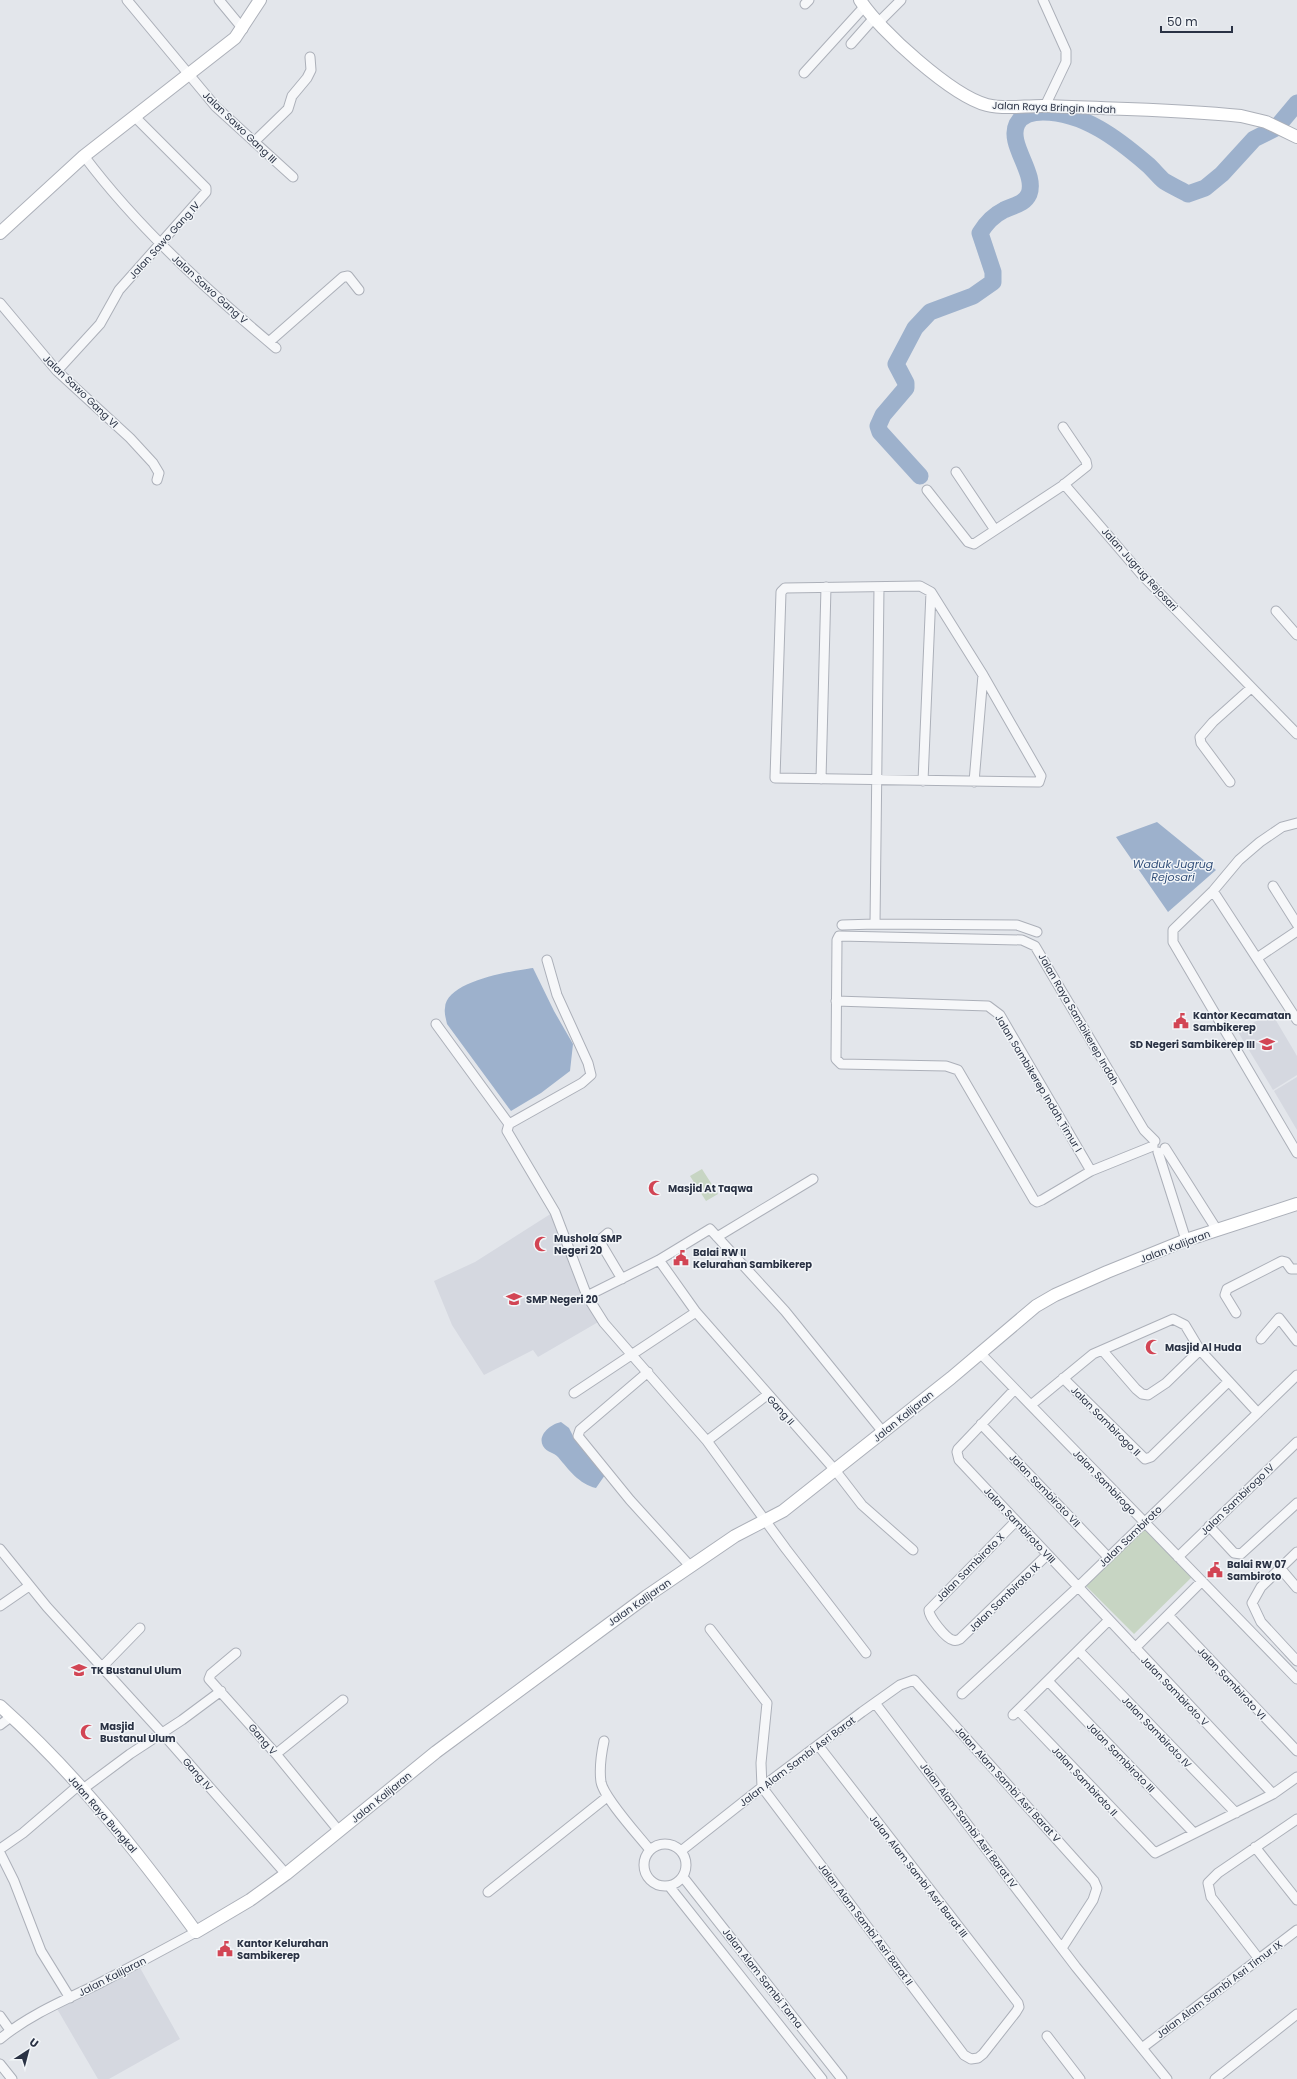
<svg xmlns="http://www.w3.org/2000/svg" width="1297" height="2079" font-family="Poppins,sans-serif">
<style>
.built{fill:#d5d8e0}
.green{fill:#c7d5c3}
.water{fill:#9db1cc}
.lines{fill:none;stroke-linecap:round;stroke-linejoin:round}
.river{stroke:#9db1cc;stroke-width:17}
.street-casing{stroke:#acb0b9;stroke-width:11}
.secondary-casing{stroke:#acb0b9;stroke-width:14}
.street{stroke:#f6f7f9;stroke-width:9}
.secondary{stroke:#fff;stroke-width:12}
.labels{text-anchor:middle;stroke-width:3;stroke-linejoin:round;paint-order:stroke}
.street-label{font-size:10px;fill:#2a3244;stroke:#f2f5f8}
.poi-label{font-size:10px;font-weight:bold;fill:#2a3244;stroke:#f2f5f8;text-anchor:start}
.water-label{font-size:11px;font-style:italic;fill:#324f79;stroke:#f2f5f8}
</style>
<rect width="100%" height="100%" fill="#e3e6eb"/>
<path class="built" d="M1271 1012 1297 1056V1075L1273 1090 1238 1032Z
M1297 1077V1130L1274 1091Z
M552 1213 600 1321 538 1357 533 1350 484 1375 452 1325 434 1281 475 1262Z
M139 1966 180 2039 109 2079H98L56 2007Z"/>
<path class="green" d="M702 1169 718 1194 706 1201 690 1176Z
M1144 1522 1195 1574 1134 1634 1082 1582Z"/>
<path class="water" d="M1157 822 1216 870 1168 912 1116 837Z
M533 968 554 1011 573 1044 570 1071 541 1093 511 1111 447 1024C446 1019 444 1013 445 1008 446 981 512 971 533 968Z
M561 1422 569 1428 575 1440 604 1471 605 1475 596 1488C579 1484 569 1470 558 1457 554 1452 547 1453 543 1446 537 1435 551 1424 561 1422Z"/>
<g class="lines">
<path class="river" d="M920 476 880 432 878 426 883 415 906 388V383L896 364 915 328 930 312 973 296 993 282V272L980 233C986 223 994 215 1004 210 1013 205 1024 205 1029 194 1037 173 1007 144 1017 124 1022 114 1033 112 1043 112 1083 112 1118 139 1147 164 1153 169 1158 176 1164 181 1172 186 1181 190 1188 194L1205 188 1222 174 1254 139 1276 128 1297 103"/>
<defs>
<path id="street" d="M127 0 216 107 293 177
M219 0 243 29
M1043 0 1066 51V62L1045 106
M805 4 809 0
M878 23 901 0
M851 44 874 18
M804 73 864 7
M254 142 288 109 292 96 307 78 311 70 310 57
M84 156C138 228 207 290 276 348
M0 303 57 371 130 438 153 463 159 473 157 480
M269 342 343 277 348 276 359 290
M57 371 100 324 119 290 206 192V188L134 116
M956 472 995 530
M1064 484 1142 575 1297 734
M927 490 968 542 974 544 1062 486 1087 466 1086 461 1063 427
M920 586 931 592 983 675 1041 776 1039 782 775 778 781 592 785 588Z
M879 587 875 924 1017 925 1037 932
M1276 611 1297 635
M821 779 826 587
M923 781 931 592
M974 782 983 675
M1230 782 1201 743 1200 737 1213 722 1251 688
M1297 823 1282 827 1260 842 1239 860 1213 891 1173 930V942L1297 1153
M1273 886 1297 924
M1213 891 1297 1020
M842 925 875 924
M1257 958 1297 931
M547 960 557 995 588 1063 591 1075 582 1083 509 1124 507 1131 555 1212 587 1296 604 1323 707 1441 786 1549 866 1653
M836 1001 988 1006 1000 1015 1091 1171
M436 1024 509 1124
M1153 1146 1091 1171 1042 1200 1037 1202 1034 1200 958 1070 946 1066 841 1064 836 1059 837 940 839 936 1022 940 1035 946 1144 1130 1155 1141
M1165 1148 1217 1230
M1158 1152 1186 1240
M608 1233 601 1239 600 1242 622 1279
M717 1237 813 1179
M659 1260 696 1312 835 1470 862 1505 913 1550
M587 1296 659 1260 710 1229 785 1311 883 1432
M1236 1313 1225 1295 1227 1289 1282 1261 1286 1262 1291 1269H1297
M1261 1339 1279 1318 1297 1341
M1103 1351 1136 1389 1142 1394 1148 1395 1166 1383 1200 1350
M980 1353 1297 1679
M648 1372 580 1430 578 1436 630 1500 690 1566
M1063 1378 1145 1459 1151 1457 1228 1382
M1015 1389 958 1449 957 1452 959 1460 1273 1794
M574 1393 696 1312
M1031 1405 1093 1354 1173 1319 1185 1325 1200 1350 1258 1413
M981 1424 1108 1557
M707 1441 767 1395
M1016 1521 929 1610C928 1616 946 1639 953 1640 955 1641 958 1640 960 1639L1047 1555
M1209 1526 1234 1553 1241 1554 1297 1503
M0 1549 47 1607 162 1733 286 1874
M1297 1552 1261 1587 1252 1603 1261 1622 1297 1661
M1178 1557 1297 1442
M1280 1568 1297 1588
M0 1606 29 1586
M1168 1615 1297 1751
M710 1629 767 1703 761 1763 762 1787 964 2055 971 2059 978 2058 983 2054 1016 2012 1019 2007 1018 2003 818 1745
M1135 1648 1202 1581
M1079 1651 1236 1813
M236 1653 211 1674 209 1679 276 1754 339 1831
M102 1667 140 1628
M1048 1681 1194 1833
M962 1694 1078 1587 1297 1375
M875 1703 1076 1967 1167 2079
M1018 1710 1155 1853 1273 1794 1297 1777
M1013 1715 1109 1620
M0 1725 12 1716
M604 1741C601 1755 599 1768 601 1782 604 1798 638 1835 650 1850
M276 1754 343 1700
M83 1789 130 1754 182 1720 221 1691
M644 1865a21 21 0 1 1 42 0a21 21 0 1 1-42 0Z
M1255 1847 1297 1900
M0 1849 23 1833 79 1785
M681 1851 762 1787 862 1712 900 1685 914 1680 1094 1881 1097 1888 1093 1900 1062 1948
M0 1853 14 1881 41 1951 70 1998
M683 1877 842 2079
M669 1886 822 2079
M488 1892 607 1797
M1259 1959 1211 1897 1208 1883 1218 1873 1297 1819
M0 2016 10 2030
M1047 2036 1080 2079
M0 2039C29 2015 65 2000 98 1984 131 1967 163 1950 196 1932
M1142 2048 1297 1930
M0 2064 12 2079
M1215 2079 1297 2014"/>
<path id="secondary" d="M860 0C879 30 952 96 987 105 1006 110 1028 105 1047 106 1112 109 1177 109 1241 116L1266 122 1297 137
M0 233 84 156 235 38 260 0
M0 1706C75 1773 137 1851 196 1932L250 1900 286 1874 436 1752 647 1596 735 1536 783 1511 951 1378 1036 1306 1055 1295 1107 1272 1186 1240 1297 1204"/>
</defs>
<use href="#street" class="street-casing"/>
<use href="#secondary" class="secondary-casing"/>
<use href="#street" class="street"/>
<use href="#secondary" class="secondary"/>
</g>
<defs>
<symbol id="civic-bare" viewBox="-9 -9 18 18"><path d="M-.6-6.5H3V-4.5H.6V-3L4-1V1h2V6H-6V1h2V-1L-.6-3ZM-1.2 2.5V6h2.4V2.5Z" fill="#d24554" stroke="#f2f5f8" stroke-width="2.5" paint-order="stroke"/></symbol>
<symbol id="school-bare" viewBox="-9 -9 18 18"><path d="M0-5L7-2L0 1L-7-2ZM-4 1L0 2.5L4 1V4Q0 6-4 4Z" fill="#d24554" stroke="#f2f5f8" stroke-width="2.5" paint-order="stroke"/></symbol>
<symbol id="mosque-bare" viewBox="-9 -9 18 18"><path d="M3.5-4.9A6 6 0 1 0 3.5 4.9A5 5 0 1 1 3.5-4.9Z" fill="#d24554" stroke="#f2f5f8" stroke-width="2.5" paint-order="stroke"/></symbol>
</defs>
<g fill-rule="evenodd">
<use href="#civic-bare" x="1170" y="1010" width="22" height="22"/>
<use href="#school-bare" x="1256" y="1033" width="22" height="22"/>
<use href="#mosque-bare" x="645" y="1177" width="22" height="22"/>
<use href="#mosque-bare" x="531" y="1233" width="22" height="22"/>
<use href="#civic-bare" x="670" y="1247" width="22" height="22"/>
<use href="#school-bare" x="503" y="1288" width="22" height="22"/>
<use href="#mosque-bare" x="1142" y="1336" width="22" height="22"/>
<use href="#civic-bare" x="1204" y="1559" width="22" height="22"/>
<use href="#school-bare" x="68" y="1659" width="22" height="22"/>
<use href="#mosque-bare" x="77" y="1721" width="22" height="22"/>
<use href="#civic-bare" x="214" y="1938" width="22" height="22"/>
</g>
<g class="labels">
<g class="street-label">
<text transform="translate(1054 107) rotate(2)" y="4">Jalan Raya Bringin Indah</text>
<text transform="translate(240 127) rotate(44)" y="4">Jalan Sawo Gang III</text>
<text transform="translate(164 240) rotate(-48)" y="4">Jalan Sawo Gang IV</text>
<text transform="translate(210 289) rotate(42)" y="4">Jalan Sawo Gang V</text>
<text transform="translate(81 391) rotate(44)" y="4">Jalan Sawo Gang VI</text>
<text transform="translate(1140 569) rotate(48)" y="4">Jalan Jugrug Rejosari</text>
<text transform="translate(1079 1019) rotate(60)" y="4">Jalan Raya Sambikerep Indah</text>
<text transform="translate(1039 1083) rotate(59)" y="4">Jalan Sambikerep Indah Timur I</text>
<text transform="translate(1175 1246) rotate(-21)" y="4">Jalan Kalijaran</text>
<text transform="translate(781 1410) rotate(48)" y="4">Gang II</text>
<text transform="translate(903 1416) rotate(-39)" y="4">Jalan Kalijaran</text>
<text transform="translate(1106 1421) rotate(45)" y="4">Jalan Sambirogo II</text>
<text transform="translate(1105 1482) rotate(46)" y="4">Jalan Sambirogo</text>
<text transform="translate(1045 1490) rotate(46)" y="4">Jalan Sambiroto VII</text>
<text transform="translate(1237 1499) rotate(-44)" y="4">Jalan Sambirogo IV</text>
<text transform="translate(1020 1525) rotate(47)" y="4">Jalan Sambiroto VIII</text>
<text transform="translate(1130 1536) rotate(-44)" y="4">Jalan Sambiroto</text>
<text transform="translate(970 1567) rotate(-45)" y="4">Jalan Sambiroto X</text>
<text transform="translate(1004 1597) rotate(-44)" y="4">Jalan Sambiroto IX</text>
<text transform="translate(639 1602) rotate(-35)" y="4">Jalan Kalijaran</text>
<text transform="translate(1232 1683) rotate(47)" y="4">Jalan Sambiroto VI</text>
<text transform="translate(1175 1691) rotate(46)" y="4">Jalan Sambiroto V</text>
<text transform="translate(1157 1732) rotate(46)" y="4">Jalan Sambiroto IV</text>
<text transform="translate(263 1739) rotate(49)" y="4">Gang V</text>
<text transform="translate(1121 1757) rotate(46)" y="4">Jalan Sambiroto III</text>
<text transform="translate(797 1761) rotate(-37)" y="4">Jalan Alam Sambi Asri Barat</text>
<text transform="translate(198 1774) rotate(49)" y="4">Gang IV</text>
<text transform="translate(1085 1781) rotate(47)" y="4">Jalan Sambiroto II</text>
<text transform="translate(1008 1784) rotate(48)" y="4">Jalan Alam Sambi Asri Barat V</text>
<text transform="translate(381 1797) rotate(-39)" y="4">Jalan Kalijaran</text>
<text transform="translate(103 1814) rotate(49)" y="4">Jalan Raya Bungkal</text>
<text transform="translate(969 1825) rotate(53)" y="4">Jalan Alam Sambi Asri Barat IV</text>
<text transform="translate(919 1876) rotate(52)" y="4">Jalan Alam Sambi Asri Barat III</text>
<text transform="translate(866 1924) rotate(53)" y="4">Jalan Alam Sambi Asri Barat II</text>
<text transform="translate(112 1976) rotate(-27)" y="4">Jalan Kalijaran</text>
<text transform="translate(763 1978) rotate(52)" y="4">Jalan Alam Sambi Tama</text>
<text transform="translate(1219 1989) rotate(-37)" y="4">Jalan Alam Sambi Asri Timur IX</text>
</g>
<g class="poi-label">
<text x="1193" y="1019">Kantor Kecamatan<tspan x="1193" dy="12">Sambikerep</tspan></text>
<text x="1255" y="1048" text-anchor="end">SD Negeri Sambikerep III</text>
<text x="668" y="1192">Masjid At Taqwa</text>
<text x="554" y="1242">Mushola SMP<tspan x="554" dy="12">Negeri 20</tspan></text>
<text x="693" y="1256">Balai RW II<tspan x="693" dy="12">Kelurahan Sambikerep</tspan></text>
<text x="526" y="1303">SMP Negeri 20</text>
<text x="1165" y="1351">Masjid Al Huda</text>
<text x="1227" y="1568">Balai RW 07<tspan x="1227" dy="12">Sambiroto</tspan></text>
<text x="91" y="1674">TK Bustanul Ulum</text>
<text x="100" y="1730">Masjid<tspan x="100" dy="12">Bustanul Ulum</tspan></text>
<text x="237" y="1947">Kantor Kelurahan<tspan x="237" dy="12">Sambikerep</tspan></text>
</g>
<g class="water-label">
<text x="1173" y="868">Waduk Jugrug<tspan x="1173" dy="13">Rejosari</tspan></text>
</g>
</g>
<g transform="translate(28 2051) rotate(36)" stroke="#f2f5f8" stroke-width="3" paint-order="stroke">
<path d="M0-3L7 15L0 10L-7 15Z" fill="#2a3244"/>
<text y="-6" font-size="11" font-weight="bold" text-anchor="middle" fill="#2a3244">U</text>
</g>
<path d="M1161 26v6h71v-6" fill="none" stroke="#2a3244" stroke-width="2"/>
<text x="1167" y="26" font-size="12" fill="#2a3244" stroke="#f2f5f8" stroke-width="3" paint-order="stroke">50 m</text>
</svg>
